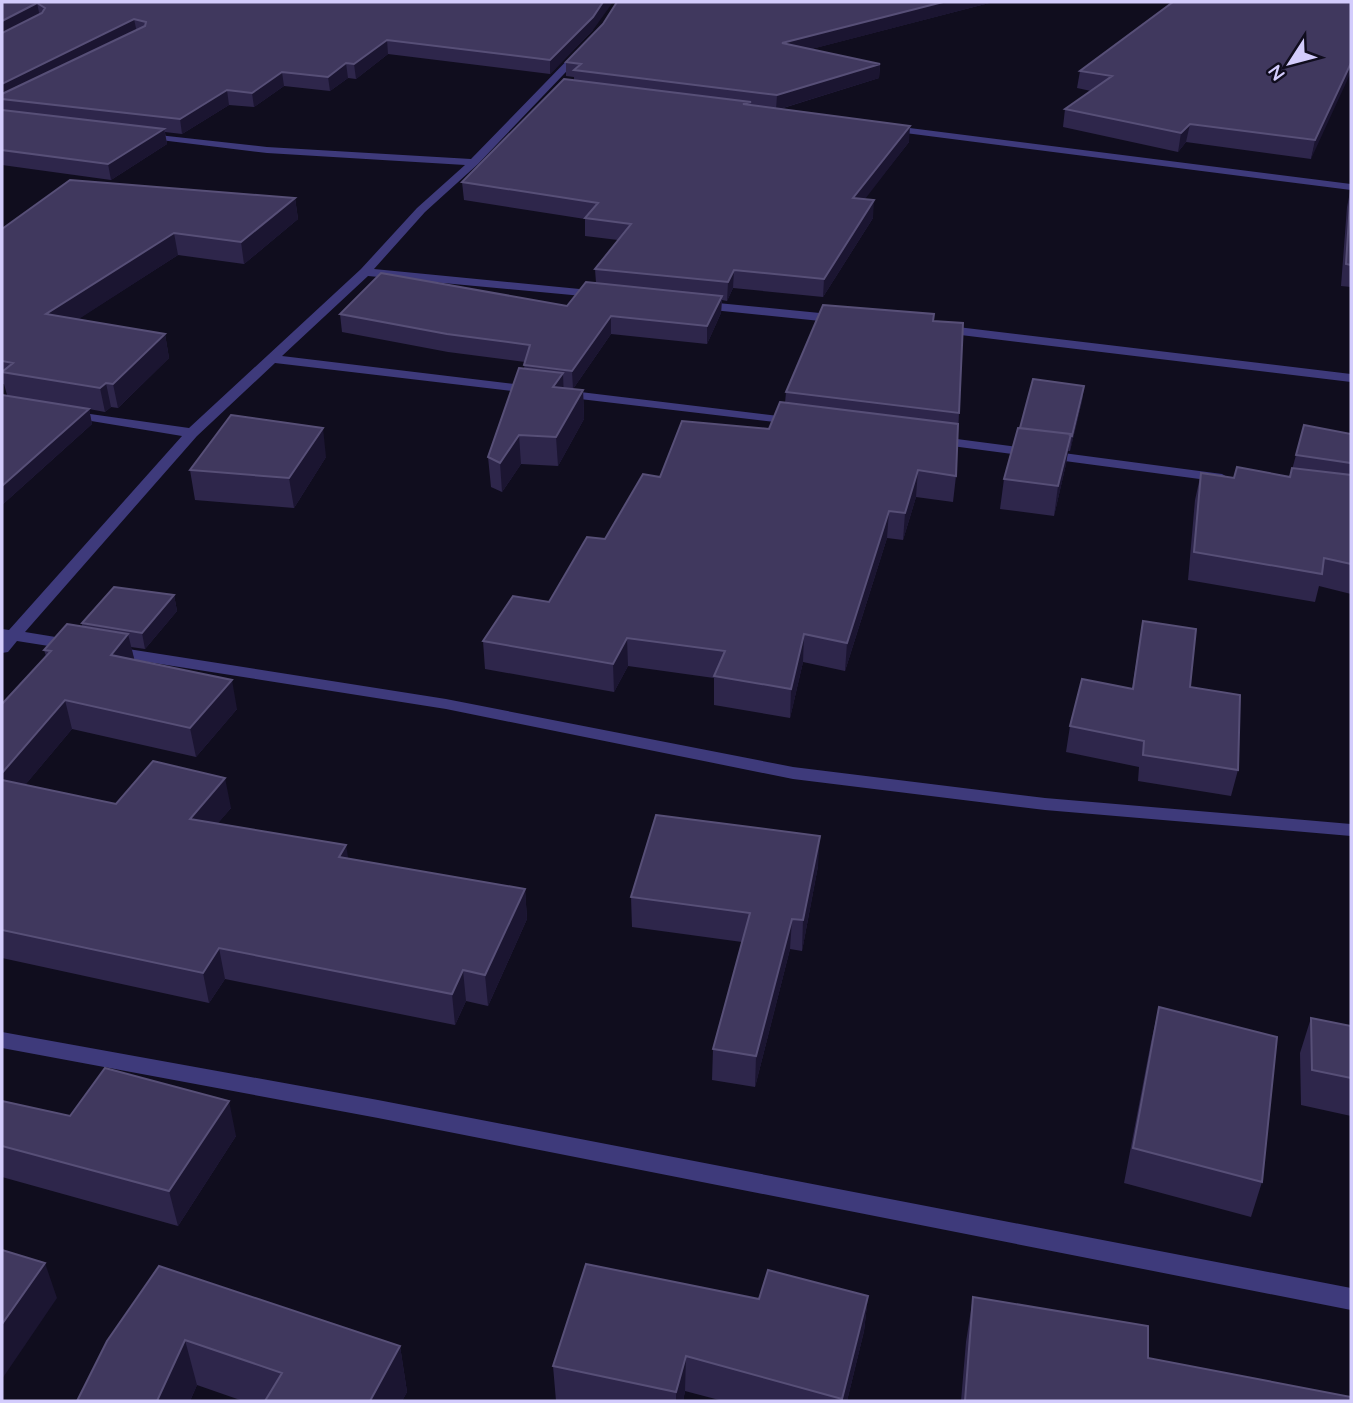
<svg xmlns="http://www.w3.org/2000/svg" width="1353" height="1403" font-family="Quicksand,sans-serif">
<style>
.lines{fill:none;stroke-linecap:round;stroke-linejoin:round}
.minor{fill:#3e3a7b;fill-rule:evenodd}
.wall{fill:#2e264b}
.shaded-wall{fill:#1b1531}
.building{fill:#40385e;stroke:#574f77;stroke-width:2}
</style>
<rect width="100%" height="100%" fill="#100d1e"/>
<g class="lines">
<path class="minor" d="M578 49 586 51 478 164 425 212 374 269 600 291 604 292V298L368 276 282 356 795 418 802 422 800 425 275 363 197 436 25 632 80 641 82 645 80 649 74 650 17 641 8 652 2 653V629L9 630 182 436 67 417 60 413 62 410 189 428 361 269 417 208 465 165 267 153 144 138 139 135 140 133 267 147 471 159Z
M886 125 1351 184V190L882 130 881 128Z
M697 301 840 315 846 319 840 323 693 308 691 305Z
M941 325 1351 374V382L936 332 935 329Z
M934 436 1222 474 1229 478 1222 482 929 443 927 440Z
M109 646 446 699 793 767 1045 798 1351 824V836L1045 810 793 779 446 709 103 655 101 651 103 647Z
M2 1032 378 1100 1351 1288V1310L378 1118 2 1048Z"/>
</g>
<path class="wall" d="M2 2 593 30 550 74 388 54 356 79 348 78 330 91 284 86 254 107 229 105 182 134 165 132 167 144 111 180 2 165Z
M617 2H993L811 49 880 64 879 78 780 109 909 142 864 199 873 218 823 297 733 288 727 301 722 300 721 313 707 344 611 334 573 389 583 390 584 419 558 466 521 464 502 492 491 487 488 457 524 368 525 362 448 352 342 332 340 314 567 306 596 283 595 269 618 240 585 236V219L464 200 462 182 574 80V77L566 76V62L603 24Z
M1351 2 1311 159 1186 142 1178 152 1063 127 1065 109 1091 91 1077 88 1080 71Z
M1351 187V287L1341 286 1347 207Z
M295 198 298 219 244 264 178 255 78 319 165 334 169 358 118 408 111 407 105 412 89 409 92 424 2 505V395H7L4 384H2V229Z
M934 314V322L959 413 956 476 953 502 916 497 903 540 887 538 845 671 803 662 790 718 714 705V678L628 666 614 692 485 669 483 641 549 602 660 477 769 429 785 403 786 392Z
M1084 386 1082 401 1070 451H1068L1066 464 1054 516 1000 509 1004 479 1020 428Z
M1351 434V594L1319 586 1315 602 1188 580 1195 500 1201 473 1234 478 1290 477 1296 455Z
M326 457 294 508 195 500 190 470Z
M174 595 177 611 145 649 131 647 134 660 237 709 196 757 72 729 25 785 116 804 231 808 217 824 348 859 525 889 527 919 488 1006 466 1001 455 1025 225 979 209 1003 2 958V704L46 656 44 650 82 627V623Z
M1143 621 1190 687 1238 770 1231 796 1138 781 1139 767 1066 752 1070 726 1132 689Z
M818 866 802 951 790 949 755 1087 712 1080 713 1049 742 942 632 927 631 897Z
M1159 1007 1262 1182 1251 1217 1124 1183 1151 1042Z
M1311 1018 1351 1026V1116L1301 1105 1300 1053Z
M2 1101 70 1116 236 1136 178 1226 2 1177Z
M159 1266 400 1346 407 1392 402 1401H243L197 1385 190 1401H77Z
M868 1296 864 1331 847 1401H723L685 1391 683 1401H556L553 1366Z
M973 1297 1148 1358 1351 1401H961L966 1342Z"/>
<path class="shaded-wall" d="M603 2H613L593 30 550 74V60Z
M943 2H993L781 57 782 43Z
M37 3 40 17 2 36V21Z
M134 19 137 33 2 99V84Z
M387 40 388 54 356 79 354 64Z
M346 63 348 78 330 91 328 77Z
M1351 63V72L1311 159 1315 140Z
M880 64 879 78 776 110 777 95Z
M282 72 284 86 254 107 252 93Z
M227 90 229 105 182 134 180 119Z
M1190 124 1186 142 1178 152 1181 133Z
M910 126 909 142 852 216 853 198Z
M164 129 167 144 111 180 108 164Z
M295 198 298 219 244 264 241 242Z
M874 200 873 218 823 297 824 279Z
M174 233 178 255 51 337 46 314Z
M734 270 733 288 727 301 728 282Z
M722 296 721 313 707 344V326Z
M611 316V334L573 389 572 371Z
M165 334 169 358 118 408 113 384Z
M563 373 564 401 553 387Z
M106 383 111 407 105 412 100 388Z
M1084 386 1082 401 1070 451 1072 436Z
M583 390 584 419 558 466 556 437Z
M89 409 92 424 2 505V486Z
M323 428 326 457 294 508 289 478Z
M1071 434 1066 464 1054 516 1058 486Z
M519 435 521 464 502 492 500 463Z
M918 470 916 497 903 540 905 513Z
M889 511 887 538 845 671 847 643Z
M174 595 177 611 145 649 142 633Z
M128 634 135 662 111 655Z
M804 634 803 662 790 718 791 689Z
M627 638 628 666 614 692 613 664Z
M232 680 237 709 196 757 190 728Z
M65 700 72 729 5 809 2 798V773Z
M225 778 231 808 196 849 190 819Z
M820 836 818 866 802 951 803 920Z
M346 845 351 875 339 857Z
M525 889 527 919 488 1006 485 975Z
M792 919 790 949 755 1087 756 1056Z
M219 948 225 979 209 1003 203 973Z
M463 970 466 1001 455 1025 452 994Z
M229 1101 236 1136 178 1226 169 1191Z
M45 1263 57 1298 2 1379V1324Z
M868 1296 864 1331 847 1401H842Z
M185 1340 197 1385 190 1401H157Z
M400 1346 407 1392 402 1401H370Z
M686 1356 685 1391 683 1401H676V1392Z"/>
<path class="building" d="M2 2H603L593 17 550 60 387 40 354 64 346 63 328 77 282 72 252 93 227 90 180 119 2 99V94L145 26 146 22 134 19 2 84V33L42 13 45 8 37 3 2 21Z
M617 2H943L782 43 880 64 777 95 574 70 581 64 566 62 603 24Z
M1173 2H1351V63L1315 140 1190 124 1181 133 1065 109 1112 76 1080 71Z
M564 79 751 102 743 104 910 126 853 198 874 200 824 279 734 270 728 282 595 269 631 224 585 218 598 203 462 182Z
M2 110 164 129 108 164 2 150Z
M70 180 295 198 241 242 174 233 46 314 165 334 113 384 106 383 100 388 2 372 13 363 2 361V229Z
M1351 187V265L1346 264Z
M381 273 567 306 586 282 722 296 707 326 611 316 572 371 524 365 530 345 447 334 340 314Z
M823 305 934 314 933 321 963 323 959 413 786 392Z
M519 368 563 373 553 387 583 390 556 437 519 435 500 463 488 457Z
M1033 379 1084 386 1072 436 1070 435 1071 434 1020 428Z
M2 395 89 409 2 486Z
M780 402 958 424 956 476 918 470 905 513 889 511 847 643 804 634 791 689 714 676 725 651 627 638 613 664 483 641 513 596 549 602 587 537 605 539 643 474 660 477 682 421 769 429Z
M231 415 323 428 289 478 190 470Z
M1304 425 1351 434V463L1296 455Z
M1018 428 1071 434 1058 486 1004 479Z
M1237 467 1290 477 1292 468 1351 475V564L1324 558 1322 574 1194 552 1201 473 1234 478Z
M114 587 174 595 142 633 82 623Z
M1143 621 1196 629 1190 687 1240 695 1238 770 1143 755 1144 741 1070 726 1082 679 1133 689Z
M67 624 128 634 111 655 232 680 190 728 65 700 2 773V704L51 651 44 650Z
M153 761 225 778 190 819 346 845 339 857 525 889 485 975 463 970 452 994 219 948 203 973 2 930V780L116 804Z
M656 815 820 836 803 920 792 919 756 1056 713 1049 750 913 631 897Z
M1159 1007 1277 1037 1262 1182 1133 1148Z
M1311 1018 1351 1026V1078L1312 1070Z
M105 1068 229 1101 169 1191 2 1146V1101L70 1116Z
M2 1250 45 1263 2 1324Z
M586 1264 759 1299 768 1270 868 1296 842 1399 686 1356 676 1392 553 1366Z
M159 1266 400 1346 370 1401H265L282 1373 185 1340 157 1401H77L107 1341Z
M973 1297 1148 1326V1358L1351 1397V1401H965Z"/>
<rect width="1353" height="1403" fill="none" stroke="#d3ccfc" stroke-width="7"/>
<g transform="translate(1290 63) rotate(234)" stroke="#100d1e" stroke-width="5" paint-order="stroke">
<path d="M0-5L12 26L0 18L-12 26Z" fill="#d3ccfc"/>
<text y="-10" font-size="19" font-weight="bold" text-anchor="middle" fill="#d3ccfc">N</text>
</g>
</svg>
